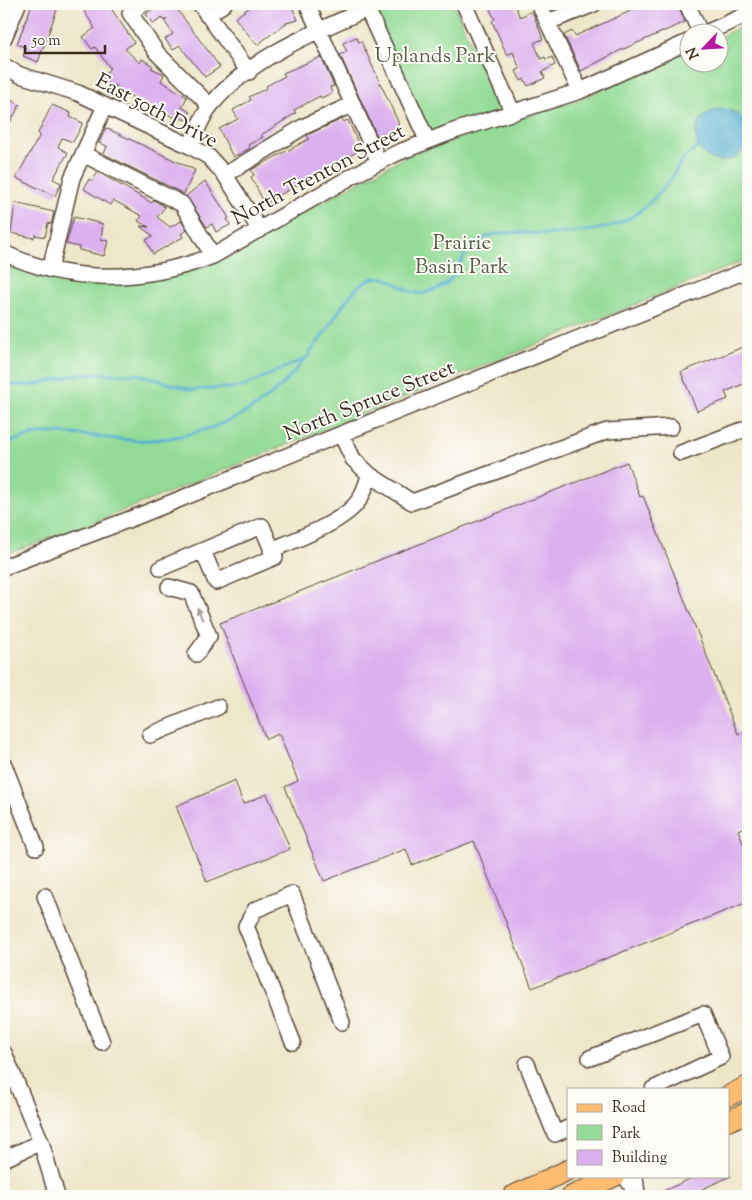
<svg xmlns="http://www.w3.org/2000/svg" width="752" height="1200" font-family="'Sorts Mill Goudy',serif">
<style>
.green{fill:#93db96;stroke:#67825a}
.water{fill:#52afd0;stroke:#466c77}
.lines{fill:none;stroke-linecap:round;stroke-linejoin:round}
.stream{stroke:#52afd0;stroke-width:3}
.building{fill:#dbb0ef}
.minor-casing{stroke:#564638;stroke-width:18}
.major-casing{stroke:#564638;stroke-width:22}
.minor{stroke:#fff;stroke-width:15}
.major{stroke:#fdbc70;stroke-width:20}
.oneway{fill:#a79f9a}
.labels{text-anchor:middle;stroke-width:4;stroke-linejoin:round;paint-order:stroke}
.park-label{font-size:21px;fill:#555f42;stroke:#fdfcf7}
.street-label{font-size:21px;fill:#3b2a1e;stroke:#fdfcf7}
</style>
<rect width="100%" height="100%" fill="#fdfcf7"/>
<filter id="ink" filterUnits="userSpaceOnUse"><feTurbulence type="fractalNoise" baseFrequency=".02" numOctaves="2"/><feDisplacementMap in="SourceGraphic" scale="10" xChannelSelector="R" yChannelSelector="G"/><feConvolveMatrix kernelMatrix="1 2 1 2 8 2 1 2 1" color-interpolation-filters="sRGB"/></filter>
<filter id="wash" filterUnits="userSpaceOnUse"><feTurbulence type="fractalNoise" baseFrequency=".0096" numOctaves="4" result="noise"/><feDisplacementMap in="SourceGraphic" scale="20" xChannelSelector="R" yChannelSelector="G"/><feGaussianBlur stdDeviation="1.12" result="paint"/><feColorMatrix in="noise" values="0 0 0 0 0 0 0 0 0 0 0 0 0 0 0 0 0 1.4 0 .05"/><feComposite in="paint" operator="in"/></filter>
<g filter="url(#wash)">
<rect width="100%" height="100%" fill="#eee6c9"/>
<path class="green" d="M370 4H453L498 105 495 114 430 133Z
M743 26H748V259L95 522 4 555V261L29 271 117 283 146 281 200 268 237 252 279 226 408 155 583 98 689 50 690 62H720V37Z"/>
<path class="water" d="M696 135a26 26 0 1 1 52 0a26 26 0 1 1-52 0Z"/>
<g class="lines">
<path class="stream" d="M4 385H33L81 374H138L192 390 242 387 304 359
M4 446C43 422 87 438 129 440 155 442 182 437 207 429 265 411 294 377 328 328 340 311 351 287 371 279 391 271 405 297 425 293 463 284 453 261 476 243 498 226 528 235 553 234 577 233 608 230 630 218 644 210 666 188 674 174 676 171 677 167 680 163 684 157 692 152 698 147"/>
</g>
<g id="blocks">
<path class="building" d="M32 4H59L38 62 23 56 26 48 17 44Z
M94 4H121L112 10 134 42 125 49 140 63 142 59 153 66 151 68 164 74 161 81 187 97 182 107 190 112 186 120 181 118 180 120 135 99 114 85 112 87 102 78 110 68 95 47 92 49 83 37 95 28 84 11Z
M160 4H173L220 67 205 77 179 45 173 50 165 39 173 34 165 22 167 18 164 21 162 18 153 24 146 14Z
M254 4H291L298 20 286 23 257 45 235 18Z
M487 4H514L520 17 532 11 543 39 534 43 541 59 545 57 546 60 552 57 555 65 542 72 545 78 528 86 524 79 521 81 516 71 520 69 513 52 507 55 492 21 495 19Z
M646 4H678L685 22 619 51 581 71 564 35 572 31 575 36Z
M356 37 359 42 361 41 399 124 396 125 399 131 385 137 383 133 377 136 340 55 347 52 343 43Z
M321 57 334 86 330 87 332 93 321 98 320 96 294 110 296 113 261 135 263 137 248 145 250 148 233 157 219 129 238 119 233 110 251 100 249 97 267 88 266 86 285 76 283 73Z
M4 96 20 105 4 133Z
M52 105 71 113 70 117 83 123 73 142 62 138 58 147 68 153 53 179 61 183 55 196 16 178 40 135 38 133Z
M342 119 343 122 348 120 361 150 320 171 265 204 251 177 254 175 251 170 309 139 307 135Z
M106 128 195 170 184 194 104 154 107 146 99 143Z
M98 172 152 203 154 200 162 205 165 207 157 217 170 227 181 221 187 230 181 234 183 237 153 254 146 240 153 236 140 226 149 227 138 221 142 216 113 200 110 205 84 189 89 179 92 181Z
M205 181 229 218 227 219 230 225 216 232 212 224 207 227 186 196Z
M15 203 54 212 51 224 48 223 45 237 35 235 34 238 11 233Z
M74 217 103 224 101 239 108 241 104 256 79 250V247L66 244Z
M748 345V382L725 392 728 399 697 411 681 372Z
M627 462 640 497 643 496 738 734 748 730V825L738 830 748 856V902L532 988 474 841 412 865 406 849 324 881 285 787 298 781 279 734 266 739 220 623Z
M235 781 243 804 267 794 290 849 207 882 176 806Z
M696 1176H731L687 1196H653Z"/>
</g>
</g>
<g filter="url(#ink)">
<use href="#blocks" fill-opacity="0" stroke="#564638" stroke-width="1"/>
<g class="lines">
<defs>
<path id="minor" d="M142 4 130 13 157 53 210 106
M200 4 249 72
M307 4 379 162
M365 4 427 140
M464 4 513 113
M539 4 580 91
M687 4 700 32
M207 15 224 4
M548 22 594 4
M708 32 748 14
M4 38 18 4
M4 66 20 75 78 93 190 146 209 157 225 175 260 230
M190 146C196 133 201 117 211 105 250 58 312 33 367 9
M83 154 182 204 213 256
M225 175 303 127 353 104
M4 253C71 285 144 282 213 256L356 174 397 153 454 131 580 91 690 41
M50 270 72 178 105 106
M341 434 353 459 370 475 412 502 607 431 671 427
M681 453 748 428
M271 550C295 540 345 522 359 500 364 493 366 483 370 475
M4 567 138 516 748 270
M161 568 175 562 262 526 275 557 216 582 203 551
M169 587 191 593 209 636 196 654
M150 735 218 707
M4 765 36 847
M45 896 102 1042
M293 1042 246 926 255 910 292 894 342 1022
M4 1053 41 1142 57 1196
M590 1058 703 1014 721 1057 653 1089
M527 1064 555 1134 568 1128
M4 1159 41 1142
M625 1176 637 1194 635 1176"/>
<path id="major" d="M728 1096 748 1086
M728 1121 748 1112
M513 1196 568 1170
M572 1196 615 1176"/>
</defs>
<use href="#minor" class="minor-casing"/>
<use href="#major" class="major-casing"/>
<use href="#minor" class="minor"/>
<use href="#major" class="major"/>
</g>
<defs><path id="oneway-solid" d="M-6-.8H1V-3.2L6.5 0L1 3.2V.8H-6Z" transform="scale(1.25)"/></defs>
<use class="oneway" href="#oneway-solid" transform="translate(200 614) rotate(-112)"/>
</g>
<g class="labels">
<g class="park-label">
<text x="435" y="62">Uplands Park</text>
<text x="462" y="249">Prairie<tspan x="462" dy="24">Basin Park</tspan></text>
</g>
<g class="street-label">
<text transform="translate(157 110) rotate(28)" y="7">East 50th Drive</text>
<text transform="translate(318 174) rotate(-28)" y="7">North Trenton Street</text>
<text transform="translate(369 400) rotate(-22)" y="7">North Spruce Street</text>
</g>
</g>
<rect width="752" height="1200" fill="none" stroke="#fdfcf7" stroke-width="20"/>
<rect x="567" y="1088" width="162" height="90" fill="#fdfcf7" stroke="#afa8a0"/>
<rect x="577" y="1104" width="25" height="8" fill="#fdbc70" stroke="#afa8a0"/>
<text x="612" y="1112" font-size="15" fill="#3b2a1e">Road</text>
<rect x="577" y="1125" width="25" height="15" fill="#93db96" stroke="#afa8a0"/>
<text x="612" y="1138" font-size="15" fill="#3b2a1e">Park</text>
<rect x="577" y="1150" width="25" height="15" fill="#dbb0ef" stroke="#afa8a0"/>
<text x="612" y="1162" font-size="15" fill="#3b2a1e">Building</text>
<g transform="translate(704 48) rotate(245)"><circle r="24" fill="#fdfcf7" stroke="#afa8a0"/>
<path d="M0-4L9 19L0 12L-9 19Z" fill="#b5179e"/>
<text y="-8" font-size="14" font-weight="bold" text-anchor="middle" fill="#3b2a1e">N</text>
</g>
<path d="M25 45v8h80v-8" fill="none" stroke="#3b2a1e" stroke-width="2.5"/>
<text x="32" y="45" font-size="15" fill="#3b2a1e" stroke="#fdfcf7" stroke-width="4" paint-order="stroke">50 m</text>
</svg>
